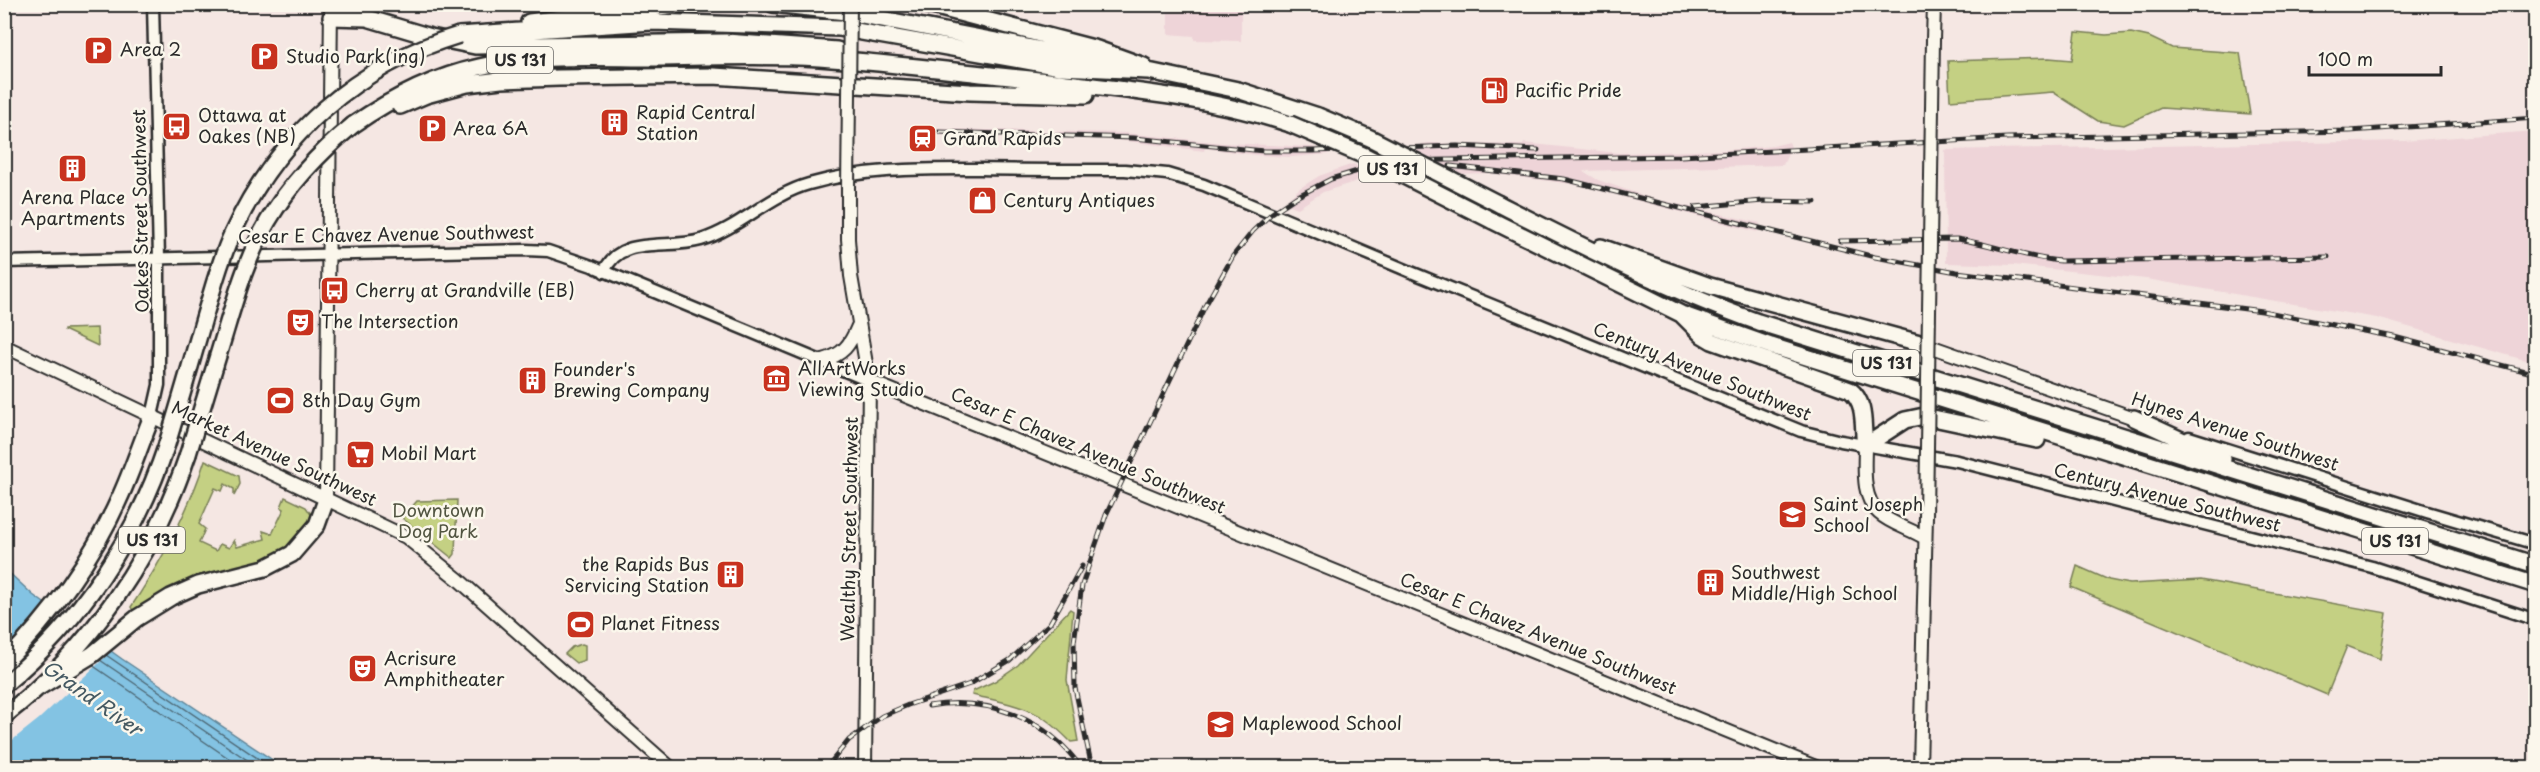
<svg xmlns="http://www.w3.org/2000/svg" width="2540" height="772" font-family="'Playpen Sans',sans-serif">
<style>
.built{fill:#eed4d8}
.green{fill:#c4d083;stroke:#787e57;stroke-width:1.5}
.water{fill:#83c3e3;stroke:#608699;stroke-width:1.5}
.pier{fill:#f5e7e3}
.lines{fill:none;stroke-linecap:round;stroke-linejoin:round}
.shore{stroke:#4e6875;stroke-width:1.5}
.tertiary-casing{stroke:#2b2b2b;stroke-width:15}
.secondary-casing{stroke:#2b2b2b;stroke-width:16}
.motorway-casing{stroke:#2b2b2b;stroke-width:20}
.tertiary{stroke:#fbf7ec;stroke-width:10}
.secondary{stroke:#fbf7ec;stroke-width:12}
.motorway{stroke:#fbf7ec;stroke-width:15}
.rail-casing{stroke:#2b2b2b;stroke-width:5}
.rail{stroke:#fbf7ec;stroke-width:3;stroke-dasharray:9;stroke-linecap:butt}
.secondary-bridge-casing{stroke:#2b2b2b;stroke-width:16;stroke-linecap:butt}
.motorway-bridge-casing{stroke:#2b2b2b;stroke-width:20;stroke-linecap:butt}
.secondary-bridge{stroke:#fbf7ec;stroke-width:12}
.motorway-bridge{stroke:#fbf7ec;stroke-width:15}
.labels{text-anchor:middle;stroke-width:5;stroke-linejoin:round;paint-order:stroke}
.shield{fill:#fbf7ec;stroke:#696865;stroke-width:1.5}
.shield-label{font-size:16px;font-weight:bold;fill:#2b2b2b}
.poi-label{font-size:18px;fill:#2b2b2b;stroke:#fbf7ec;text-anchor:start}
.street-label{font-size:18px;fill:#2b2b2b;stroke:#fbf7ec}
.park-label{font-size:18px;fill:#515441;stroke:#fbf7ec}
.water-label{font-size:20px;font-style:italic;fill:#455962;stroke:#fbf7ec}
</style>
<rect width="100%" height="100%" fill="#f5e7e3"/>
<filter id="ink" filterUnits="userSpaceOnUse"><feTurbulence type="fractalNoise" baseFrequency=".0167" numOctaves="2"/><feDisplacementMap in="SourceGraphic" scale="12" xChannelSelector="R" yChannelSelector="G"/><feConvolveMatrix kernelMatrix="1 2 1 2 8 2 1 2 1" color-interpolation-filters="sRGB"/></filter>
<g filter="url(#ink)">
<path class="built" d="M1168 5H1241V41L1194 40V36L1168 34Z
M937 129 1125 133 1224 143 1312 147 1329 154 1291 157 1256 155 1205 148 1204 151 1103 138 937 135Z
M2535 131V363L2377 318 2146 279 2013 265 1946 263 1945 150 2404 141Z
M1789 142 1791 147 1783 165 1583 171 1598 180 1650 198 1760 223 1757 232 1579 185 1489 173 1457 174 1404 147 1429 143 1523 145 1524 143 1619 153 1726 150 1773 146Z
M1353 164 1376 175 1323 192 1298 208 1284 203 1300 188 1319 176Z"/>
<path class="green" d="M2076 32 2106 35 2131 33 2149 37 2172 48 2240 53 2250 114 2161 108 2124 125 2098 121 2053 92 1950 100 1948 61 2049 58 2072 60Z
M97 328 98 346 64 330V329Z
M205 460 239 476 240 484 234 496V489L225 484 222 491 215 488 199 524 205 529 199 543 216 551 220 544 229 548 234 540 237 547 265 539 263 531 272 534 284 509 281 507 285 497 306 507 310 513 312 512C310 529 294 542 281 552L135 614 131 607C163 559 188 513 205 460Z
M457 500 455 554 452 558 402 518 417 501Z
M2077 566 2109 580 2129 584 2201 580 2387 613 2380 659 2347 646 2327 695 2071 587Z
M1070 609 1073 611 1067 680 1078 741 1071 742C1063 734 1055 726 1045 719 1024 705 997 701 972 695L973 691 995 681 1018 665Z
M582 644 585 645V660L576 663 565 654 572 647Z"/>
<path class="water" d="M4 568 33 595 122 659 283 767H5Z"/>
<path class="pier" d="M46 601 114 649 39 719 5 746V651Z"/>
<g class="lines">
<path class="shore" d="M106 655 272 768
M100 660 259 768
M92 665 243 768"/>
<defs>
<path id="tertiary" d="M4 262 526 250 548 251 592 266 869 381
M604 272C619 234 667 250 701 240 740 228 769 195 809 184 866 168 922 169 980 169 1028 170 1077 170 1125 170L1167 174 1204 185 1411 272 1801 431 1841 441 1957 461 2372 567 2536 620
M152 416 159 385V258L153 4
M2189 437 2427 512 2536 544"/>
<path id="secondary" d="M1933 40 1934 4
M848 188V239L851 276 869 381 865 768
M1927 345 2134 418
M4 346 406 537 459 580 671 768
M823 360C843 355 850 345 858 326
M869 381 1818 768
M1865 446C1865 467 1861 497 1879 513 1891 524 1911 529 1925 538
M326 500 331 4
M1920 768 1926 516"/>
<path id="motorway" d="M773 4 846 12 1104 62
M925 4 1097 49 1144 66
M331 17 367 18 431 37 475 46 726 42 837 50
M529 22 684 4
M459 35 652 22 839 28 1060 67 1148 71
M1139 69 1238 90 1318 116
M400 106 426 95 467 84 501 80 559 78 713 76 970 92 1086 95
M353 125C392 98 432 77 479 67 536 54 597 58 656 58 710 57 765 55 819 58 890 63 960 72 1030 79 1118 89 1205 96 1290 124
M1499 204C1584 247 1668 290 1758 322L2536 565
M1491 220 1681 314 1771 346 2536 585
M1601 247 1710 286 1927 345
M1682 315 1702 335 1712 341 1850 390C1867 403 1862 427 1865 446L1905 420 1924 416 2037 440
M2134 418 2223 459
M4 663C51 616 93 558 120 497 132 471 141 443 152 416
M4 685C80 622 136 538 167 444
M36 689 92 655 137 618 171 597 198 585 265 568 292 554 317 525 326 500
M4 716C90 650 154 556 188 454"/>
</defs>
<use href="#tertiary" class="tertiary-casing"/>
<use href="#secondary" class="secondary-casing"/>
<use href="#motorway" class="motorway-casing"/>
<use href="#tertiary" class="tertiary"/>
<use href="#secondary" class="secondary"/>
<use href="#motorway" class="motorway"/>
<defs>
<path id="rail" d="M939 132 1134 138 1264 151H1313L1457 146 1538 150
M1450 166 1564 179 1875 257 1957 272 2262 311 2394 337 2536 374
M1695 207 1763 201 1815 202
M1840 241 1957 239C1992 244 2025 258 2061 261L2328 257
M929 706C986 696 1048 718 1081 768
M826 768 849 740 882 716 908 705 970 684 1010 660 1050 623 1082 566
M1092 768 1075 688 1074 642 1082 585 1106 515 1205 306 1233 256 1253 231 1272 213 1296 197 1331 179 1391 161 1681 156 2007 138 2350 131 2536 118"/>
</defs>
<use href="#rail" class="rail-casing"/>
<use href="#rail" class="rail"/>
<defs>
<path id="secondary-bridge" d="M848 188 850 4
M1926 516 1933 40"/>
<path id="motorway-bridge" d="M1318 116 1370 138 1499 204
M1290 124 1365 156 1491 220
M167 444C180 402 192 360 204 318 213 289 220 259 233 232 277 136 358 65 459 35
M188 454C200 415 212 375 224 336 236 296 247 257 268 221 290 184 320 152 353 125"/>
</defs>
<use href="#secondary-bridge" class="secondary-bridge-casing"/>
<use href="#motorway-bridge" class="motorway-bridge-casing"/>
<use href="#secondary-bridge" class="secondary-bridge"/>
<use href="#motorway-bridge" class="motorway-bridge"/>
</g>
</g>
<defs>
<symbol id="parking-square" viewBox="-11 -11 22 22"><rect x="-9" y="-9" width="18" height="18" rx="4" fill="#c8321e" stroke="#fbf7ec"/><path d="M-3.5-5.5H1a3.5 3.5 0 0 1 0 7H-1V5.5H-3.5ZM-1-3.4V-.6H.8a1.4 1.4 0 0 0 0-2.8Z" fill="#fff"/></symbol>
<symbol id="fuel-square" viewBox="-11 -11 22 22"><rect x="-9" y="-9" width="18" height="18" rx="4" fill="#c8321e" stroke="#fbf7ec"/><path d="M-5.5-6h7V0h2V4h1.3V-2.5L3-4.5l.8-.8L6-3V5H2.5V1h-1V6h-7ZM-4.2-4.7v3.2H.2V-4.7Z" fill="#fff"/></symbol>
<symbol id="building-square" viewBox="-11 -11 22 22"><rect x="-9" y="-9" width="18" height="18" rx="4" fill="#c8321e" stroke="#fbf7ec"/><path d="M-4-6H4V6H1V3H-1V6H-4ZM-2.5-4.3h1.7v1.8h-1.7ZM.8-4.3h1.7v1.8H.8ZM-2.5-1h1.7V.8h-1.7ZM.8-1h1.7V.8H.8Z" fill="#fff"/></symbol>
<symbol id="bus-square" viewBox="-11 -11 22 22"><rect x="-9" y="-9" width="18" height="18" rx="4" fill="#c8321e" stroke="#fbf7ec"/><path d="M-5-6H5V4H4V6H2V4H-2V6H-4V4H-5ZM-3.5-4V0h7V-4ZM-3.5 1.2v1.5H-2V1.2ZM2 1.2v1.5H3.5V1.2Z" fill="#fff"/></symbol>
<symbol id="station-square" viewBox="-11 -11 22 22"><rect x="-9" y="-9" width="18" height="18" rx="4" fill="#c8321e" stroke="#fbf7ec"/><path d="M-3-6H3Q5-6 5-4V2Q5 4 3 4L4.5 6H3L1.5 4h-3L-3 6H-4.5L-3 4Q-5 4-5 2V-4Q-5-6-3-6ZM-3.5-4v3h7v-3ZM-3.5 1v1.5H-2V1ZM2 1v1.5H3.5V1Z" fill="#fff"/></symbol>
<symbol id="shop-square" viewBox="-11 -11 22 22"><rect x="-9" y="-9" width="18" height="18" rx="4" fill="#c8321e" stroke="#fbf7ec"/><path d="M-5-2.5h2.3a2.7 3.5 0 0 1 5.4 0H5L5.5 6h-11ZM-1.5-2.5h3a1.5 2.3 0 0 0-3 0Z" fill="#fff"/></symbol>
<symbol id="theatre-square" viewBox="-11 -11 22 22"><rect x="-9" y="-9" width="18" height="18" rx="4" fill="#c8321e" stroke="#fbf7ec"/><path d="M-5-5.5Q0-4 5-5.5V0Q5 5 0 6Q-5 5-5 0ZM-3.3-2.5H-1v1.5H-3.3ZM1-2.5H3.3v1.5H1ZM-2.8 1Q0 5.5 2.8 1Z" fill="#fff"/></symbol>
<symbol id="museum-square" viewBox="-11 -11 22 22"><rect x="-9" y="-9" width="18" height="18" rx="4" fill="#c8321e" stroke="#fbf7ec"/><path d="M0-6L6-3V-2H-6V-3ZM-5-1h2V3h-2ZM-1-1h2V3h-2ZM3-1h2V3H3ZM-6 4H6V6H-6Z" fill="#fff"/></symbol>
<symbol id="stadium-square" viewBox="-11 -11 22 22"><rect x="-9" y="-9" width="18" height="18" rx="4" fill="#c8321e" stroke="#fbf7ec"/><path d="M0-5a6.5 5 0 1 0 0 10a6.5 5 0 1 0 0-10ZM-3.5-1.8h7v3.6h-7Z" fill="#fff"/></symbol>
<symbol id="supermarket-square" viewBox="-11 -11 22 22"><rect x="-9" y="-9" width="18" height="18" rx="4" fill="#c8321e" stroke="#fbf7ec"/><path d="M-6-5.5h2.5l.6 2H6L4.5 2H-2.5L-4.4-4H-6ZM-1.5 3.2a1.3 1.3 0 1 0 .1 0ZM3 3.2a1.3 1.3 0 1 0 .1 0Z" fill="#fff"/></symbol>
<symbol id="school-square" viewBox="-11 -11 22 22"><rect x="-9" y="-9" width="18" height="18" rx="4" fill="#c8321e" stroke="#fbf7ec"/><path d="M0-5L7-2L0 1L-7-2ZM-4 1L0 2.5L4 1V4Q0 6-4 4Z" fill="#fff"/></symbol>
</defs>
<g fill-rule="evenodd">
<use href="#parking-square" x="82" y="34" width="33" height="33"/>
<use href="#parking-square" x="248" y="40" width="33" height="33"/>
<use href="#fuel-square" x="1478" y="74" width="33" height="33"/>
<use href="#building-square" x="598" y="106" width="33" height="33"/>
<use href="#bus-square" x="160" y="110" width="33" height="33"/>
<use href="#parking-square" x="416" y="112" width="33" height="33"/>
<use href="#station-square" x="906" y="122" width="33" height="33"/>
<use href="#building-square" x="56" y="152" width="33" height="33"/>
<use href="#shop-square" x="966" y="184" width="33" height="33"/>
<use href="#bus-square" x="318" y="274" width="33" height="33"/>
<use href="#theatre-square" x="284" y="306" width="33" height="33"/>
<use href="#museum-square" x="760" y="362" width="33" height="33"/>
<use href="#building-square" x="516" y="364" width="33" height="33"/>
<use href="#stadium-square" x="264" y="384" width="33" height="33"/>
<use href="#supermarket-square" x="344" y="438" width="33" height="33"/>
<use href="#school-square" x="1776" y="498" width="33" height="33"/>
<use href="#building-square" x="714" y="558" width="33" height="33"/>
<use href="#building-square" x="1694" y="566" width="33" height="33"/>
<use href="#stadium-square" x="564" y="608" width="33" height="33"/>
<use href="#theatre-square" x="346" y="652" width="33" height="33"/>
<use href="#school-square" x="1204" y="708" width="33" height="33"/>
</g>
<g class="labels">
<g class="shield">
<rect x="487" y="47" width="66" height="26" rx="4.5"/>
<rect x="1359" y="156" width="66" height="26" rx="4.5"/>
<rect x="1853" y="350" width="66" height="26" rx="4.5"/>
<rect x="119" y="527" width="66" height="26" rx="4.5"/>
<rect x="2362" y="528" width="66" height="26" rx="4.5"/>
</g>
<g class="shield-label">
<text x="520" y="66">US 131</text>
<text x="1392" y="175">US 131</text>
<text x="1886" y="369">US 131</text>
<text x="152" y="546">US 131</text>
<text x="2395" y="547">US 131</text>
</g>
<g class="poi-label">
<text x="120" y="56">Area 2</text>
<text x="286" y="63">Studio Park(ing)</text>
<text x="1515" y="97">Pacific Pride</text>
<text x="636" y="119">Rapid Central<tspan x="636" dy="21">Station</tspan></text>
<text x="198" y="122">Ottawa at<tspan x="198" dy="21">Oakes (NB)</tspan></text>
<text x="453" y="135">Area 6A</text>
<text x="943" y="145">Grand Rapids</text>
<text x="73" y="204" text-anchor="middle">Arena Place<tspan x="73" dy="21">Apartments</tspan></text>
<text x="1003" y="207">Century Antiques</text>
<text x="355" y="297">Cherry at Grandville (EB)</text>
<text x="321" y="328">The Intersection</text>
<text x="798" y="375">AllArtWorks<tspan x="798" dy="21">Viewing Studio</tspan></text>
<text x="553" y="376">Founder's<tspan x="553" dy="21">Brewing Company</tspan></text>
<text x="302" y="407">8th Day Gym</text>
<text x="381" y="460">Mobil Mart</text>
<text x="1813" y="511">Saint Joseph<tspan x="1813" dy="21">School</tspan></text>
<text x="709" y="571" text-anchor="end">the Rapids Bus<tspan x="709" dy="21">Servicing Station</tspan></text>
<text x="1731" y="579">Southwest<tspan x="1731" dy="21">Middle/High School</tspan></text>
<text x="601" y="630">Planet Fitness</text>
<text x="384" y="665">Acrisure<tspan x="384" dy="21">Amphitheater</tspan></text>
<text x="1242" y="730">Maplewood School</text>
</g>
<g class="street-label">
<text transform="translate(141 211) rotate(-91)" y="6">Oakes Street Southwest</text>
<text transform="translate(386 235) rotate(-1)" y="6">Cesar E Chavez Avenue Southwest</text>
<text transform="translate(1702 372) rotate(22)" y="6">Century Avenue Southwest</text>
<text transform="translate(2235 432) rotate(18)" y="6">Hynes Avenue Southwest</text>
<text transform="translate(1088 451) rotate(23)" y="6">Cesar E Chavez Avenue Southwest</text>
<text transform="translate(274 454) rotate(25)" y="6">Market Avenue Southwest</text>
<text transform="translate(2167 498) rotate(14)" y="6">Century Avenue Southwest</text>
<text transform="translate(850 529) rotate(-89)" y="6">Wealthy Street Southwest</text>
<text transform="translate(1538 634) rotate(22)" y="6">Cesar E Chavez Avenue Southwest</text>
</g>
<g class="park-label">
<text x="438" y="517">Downtown<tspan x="438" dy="21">Dog Park</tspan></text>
</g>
<g class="water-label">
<text transform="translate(92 698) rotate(35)" y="7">Grand River</text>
</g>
</g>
<rect width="2540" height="772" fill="none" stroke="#fbf7ec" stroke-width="24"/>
<rect x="12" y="12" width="2516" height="748" fill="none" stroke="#2b2b2b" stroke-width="2" filter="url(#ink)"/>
<path d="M2309 66v9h132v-9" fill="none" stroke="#2b2b2b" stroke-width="3"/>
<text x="2318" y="66" font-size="18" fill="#2b2b2b" stroke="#fbf7ec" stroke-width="4.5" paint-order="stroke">100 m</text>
</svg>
